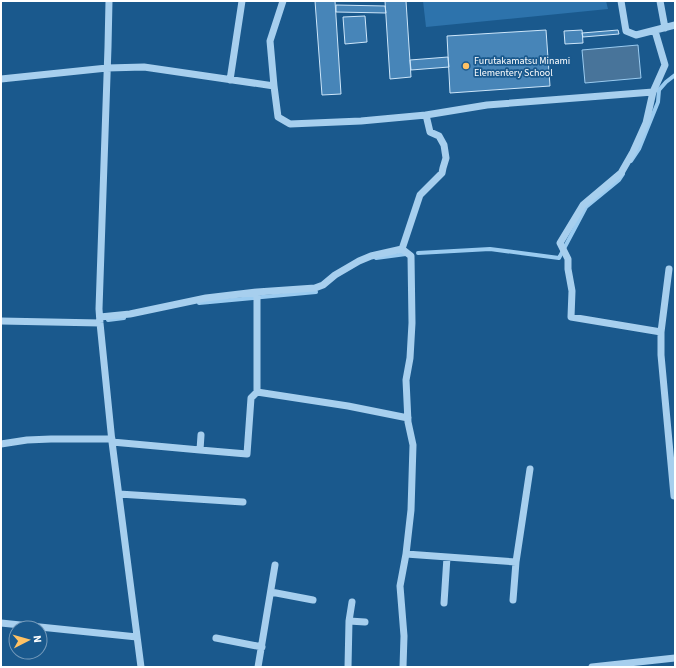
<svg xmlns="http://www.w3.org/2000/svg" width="676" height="668" font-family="'Source Sans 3',sans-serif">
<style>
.green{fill:#2d73ac}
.water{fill:#48749a;stroke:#9acbf0}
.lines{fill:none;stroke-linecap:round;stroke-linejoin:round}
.stream{stroke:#9acbf0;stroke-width:4}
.building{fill:#4785b8;stroke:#cde6fa}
.minor{stroke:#a7cfee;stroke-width:7}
.poi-dot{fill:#ffc264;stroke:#1a598d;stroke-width:1.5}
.labels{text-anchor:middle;stroke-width:3.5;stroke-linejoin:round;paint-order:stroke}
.poi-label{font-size:10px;fill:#fff;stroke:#1a598d;text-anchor:start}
</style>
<rect width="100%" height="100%" fill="#1a598d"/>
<path class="green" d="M423 1H606L608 9 426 27Z"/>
<path class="water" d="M638 45 641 78 585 83 582 50Z"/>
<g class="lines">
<path class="stream" d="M631 161 639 149 658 102 659 90 666 82 675 75
M418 253 490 249 559 258 586 207 619 180 623 174
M376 258 406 254
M199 303 316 292
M108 320 124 318"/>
</g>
<path class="building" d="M315 1H335L341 94 322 95Z
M385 1H410H406L411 77 390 79Z
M336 5 385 6 386 13 336 12Z
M365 16 367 42 345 44 343 17Z
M546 30 550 86 450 93 447 36Z
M582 30 583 43 565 44 564 31Z
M618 30 619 34 583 37 582 33Z
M448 57 449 67 411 70 410 60Z"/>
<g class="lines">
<path class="minor" d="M109 1 108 47 99 309 100 323 112 442 141 667
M621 1 626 31 636 35 675 25
M660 1 665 28
M1 79 107 68 144 67 274 86 270 41 283 1
M230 80 242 1
M274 86 278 117 290 124 361 121 426 115 487 105 653 92 665 65 655 31
M653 92 646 123 633 152 621 173 583 205 560 243 568 259V269L572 291 571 317 661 332 669 269
M402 249 420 195 442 173 443 168 446 158 444 145 439 136 430 132 426 115
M257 292V392L348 406 408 418
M100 317 130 314 206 298 257 292 315 288 323 285 335 275 359 261 371 256 402 249 411 256 412 323 410 358 406 380 408 422 413 445 411 510 406 554 400 586 404 636 403 667
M1 321 100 323
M661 332V355L674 496H675
M112 442 200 450 201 435
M1 444 27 440 51 439H112
M200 450 247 454 251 398 257 392
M119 494 243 502
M406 554 516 562 530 469
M271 592 313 600
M513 600 516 562
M444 603 447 557
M349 621 365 622
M1 623 137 637
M216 638 262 647
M258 667 275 565
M348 667 349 621 352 602
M592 667 675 658"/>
</g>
<circle class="poi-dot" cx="466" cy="66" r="4"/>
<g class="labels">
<g class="poi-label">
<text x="474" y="64">Furutakamatsu Minami<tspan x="474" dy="12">Elementery School</tspan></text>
</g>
</g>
<rect width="676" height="668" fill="none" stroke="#ffffff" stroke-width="4"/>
<g transform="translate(28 640) rotate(84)"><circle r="19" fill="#1a598d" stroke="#769bbb"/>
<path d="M0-3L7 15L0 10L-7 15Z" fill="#ffc264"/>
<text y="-6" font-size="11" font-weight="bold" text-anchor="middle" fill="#ffffff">N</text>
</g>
</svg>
